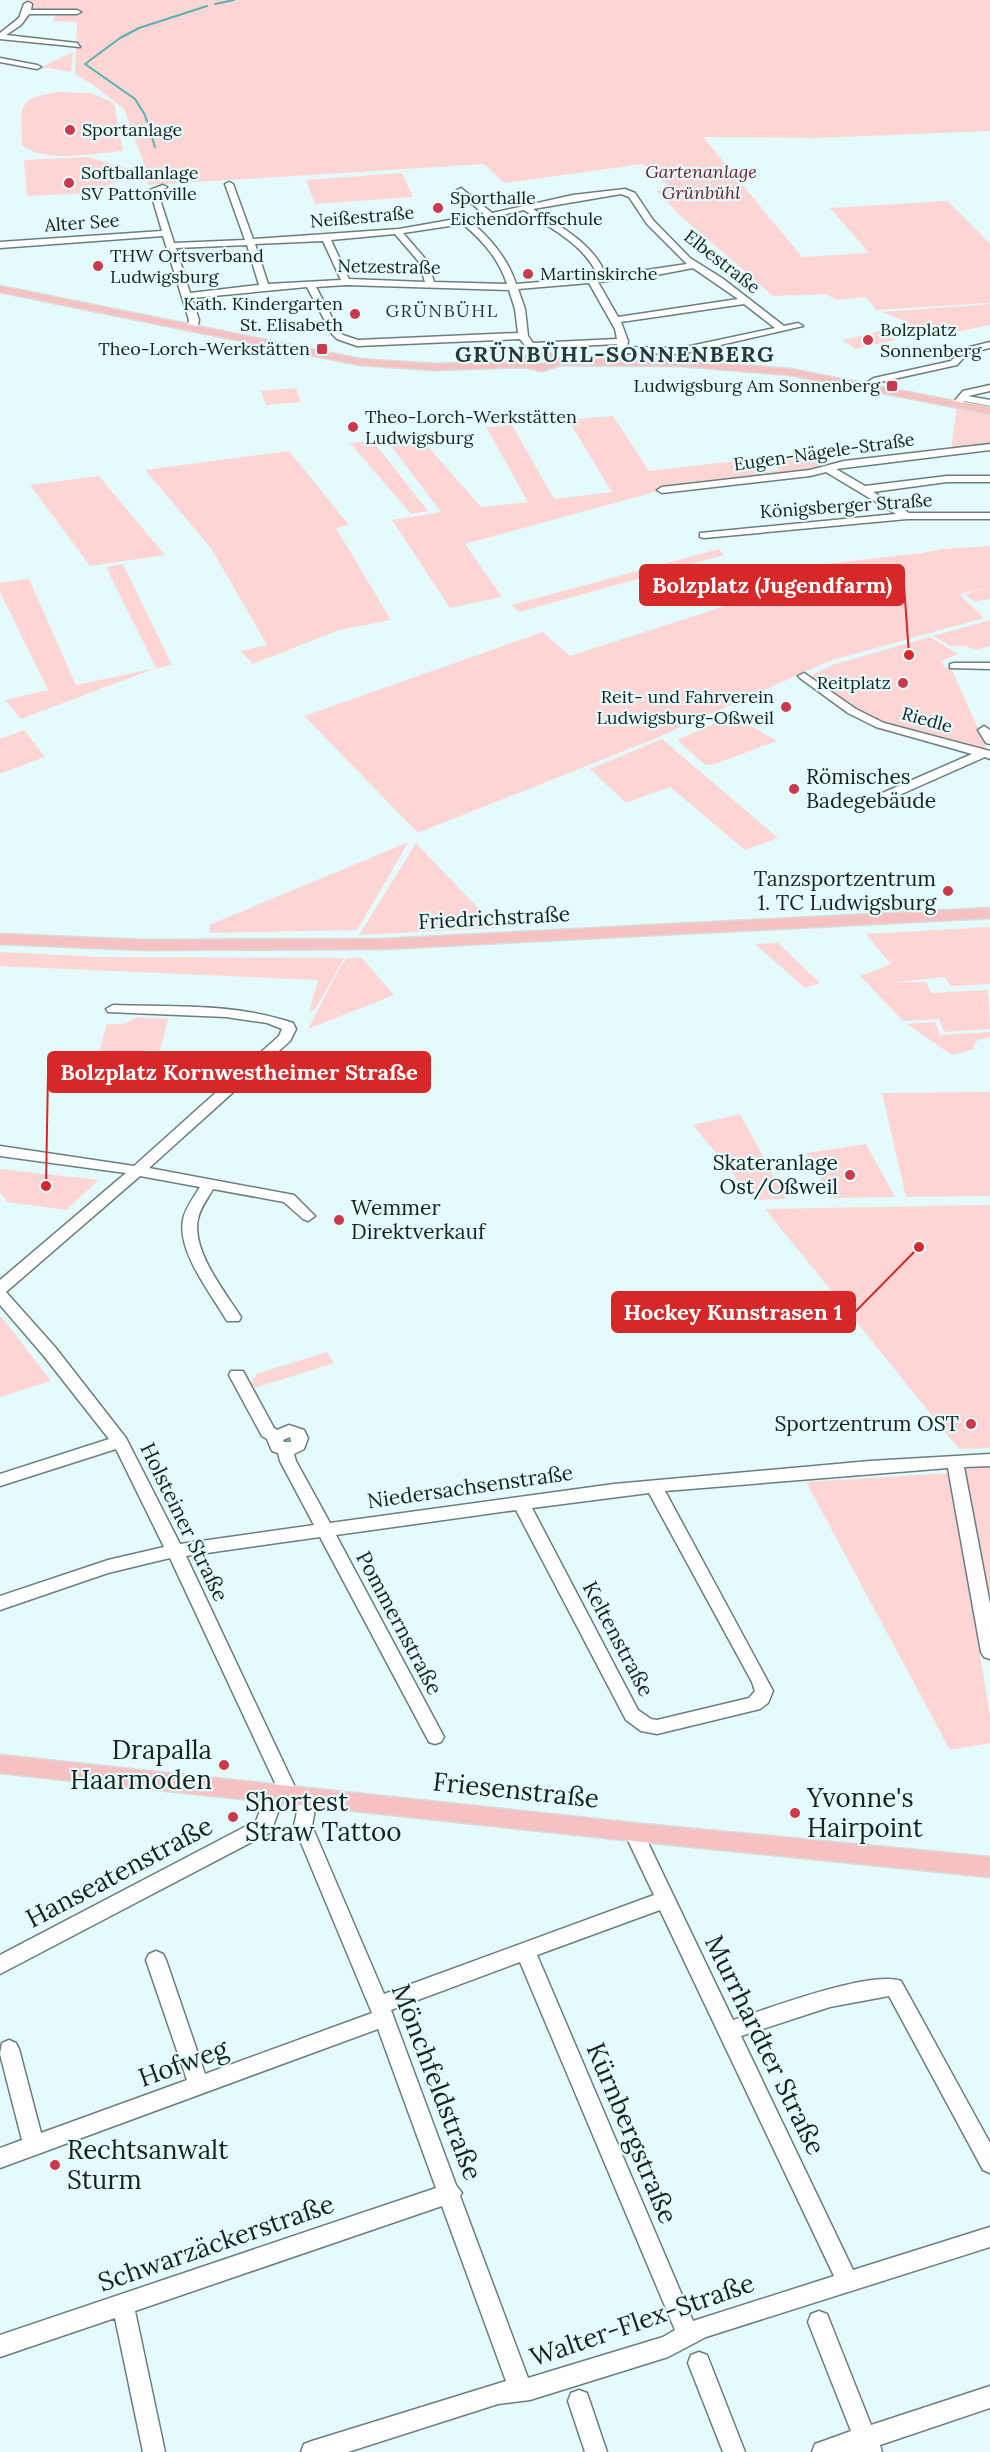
<svg xmlns="http://www.w3.org/2000/svg" width="990" height="2452" font-family="Lora,serif">
<style>
.green{fill:#fdd5d5}
.lines{fill:none;stroke-linecap:round;stroke-linejoin:round}
.stream{stroke:#59b0b2;stroke-width:2}
.minor-casing{stroke:#6a7e7e;stroke-width:3}
.major-casing{stroke:#dadbdb;stroke-width:3}
.minor{fill:#fff;fill-rule:evenodd}
.major{fill:#f6c1c2;fill-rule:evenodd}
.poi-dot{fill:#cb3a4c;stroke:#e5fbfb;stroke-width:2}
.labels{text-anchor:middle;stroke-width:4.5;stroke-linejoin:round;paint-order:stroke}
.far-poi-label{font-size:18px;fill:#192121;stroke:#e5fbfb;text-anchor:start}
.far-park-label{font-size:18px;font-style:italic;fill:#6e1c26;stroke:#e5fbfb}
.far-street-label{font-size:18px;fill:#192121;stroke:#e5fbfb}
.far-neighbourhood-label{font-size:18px;letter-spacing:1.5px;fill:#28393a;stroke:#e5fbfb}
.poi-label{font-size:21px;fill:#192121;stroke:#e5fbfb;text-anchor:end}
.street-label{font-size:21px;fill:#192121;stroke:#e5fbfb}
.far-district-label{font-size:22px;font-weight:bold;letter-spacing:1.5px;fill:#28393a;stroke:#e5fbfb}
.near-poi-label{font-size:26px;fill:#192121;stroke:#e5fbfb;text-anchor:start}
.near-street-label{font-size:26px;fill:#192121;stroke:#e5fbfb}
.leader{fill:none;stroke:#d62828;stroke-width:2}
.callout-dot{fill:#d62828;stroke:#e5fbfb;stroke-width:2}
.callout{fill:#d62828;stroke:#d62828;stroke-width:2}
.callout-label{font-size:22px;text-anchor:middle;font-weight:bold;fill:#fff}
</style>
<rect width="100%" height="100%" fill="#e5fbfb"/>
<path class="green" d="M22 0H990V131L816 138 703 137 802 257 869 253 830 208 948 201 990 244V303L876 310 866 297 836 300 827 294 773 296 682 217 656 191 672 189 643 164 504 183 484 164 148 185 145 166 124 109 93 85 75 74 77 22 52 21 58 13 28 9V2Z
M73 52 71 72 41 67Z
M58 92 91 93 114 103 123 151C96 153 44 164 22 145 22 107 14 99 58 92Z
M88 157 132 170 134 174 91 193 27 196 24 160Z
M402 173 413 197 315 204 306 180Z
M990 304V325L930 337 906 322 882 312Z
M881 331 895 340 855 349 842 340Z
M296 388 301 402 266 405 261 391Z
M957 406 990 414V447L951 451Z
M613 416 649 471 744 460 755 473 779 470 771 459 815 454 828 469 662 490 465 544 502 597 450 608 392 520 441 512 384 437 417 434 481 507 528 502 486 427 512 425 554 499 612 492 568 420Z
M372 440 428 511 411 514 350 443Z
M289 451 349 525 336 528 391 620 339 630 253 664 240 651 267 645 211 548 145 470Z
M99 476 165 555 90 566 30 485Z
M990 546V599L975 602 965 594 988 587 959 594 984 618 829 661 659 737 418 833 304 716 543 632 570 656 762 594 743 573 922 553 943 549Z
M719 549 724 555 519 612 511 605Z
M123 564 172 665 156 668 21 719 5 700 48 690 0 592V583L29 579 76 685 156 668 106 567Z
M990 620V646L976 650 965 646H950L933 636Z
M930 637 958 654 941 661 945 668H951L988 751 902 729 858 713 810 676 832 665Z
M733 715 777 741 712 765 704 764 677 740Z
M24 730 45 757 0 774V739Z
M662 739 778 838 745 850 670 787 626 803 590 769Z
M406 843H408L357 930 210 933 209 925Z
M416 843 497 928 359 935Z
M990 927V984L950 986 945 977 895 982H926L931 993 988 990 990 1029 944 1032 939 1019 903 1021 860 976 891 964 866 934Z
M778 943 820 983 805 988 755 944Z
M0 952 102 957 344 958 316 1008 309 1012 318 980 0 966Z
M347 958H362L394 995 308 1029 340 967Z
M137 1017 168 1019 160 1050H146L137 1083 91 1081 107 1024H124Z
M935 1022 940 1035 990 1032V1037L976 1041 973 1047 975 1049 952 1055 907 1024Z
M990 1092V1196L906 1197 882 1093Z
M740 1114 786 1199 754 1200 693 1125Z
M866 1144 895 1197 830 1198 806 1153Z
M0 1169 99 1180 66 1210 7 1202 0 1192Z
M990 1205V1448L959 1449 765 1209Z
M0 1316H1L51 1381 0 1397Z
M327 1352 334 1363 252 1389 248 1382 254 1381 252 1378 256 1377V1374Z
M990 1466V1652L963 1470 966 1468Z
M951 1473 990 1717V1743L950 1750 806 1482Z"/>
<g class="lines">
<path class="stream" d="M215 4 234 0
M155 147 145 115 135 99 85 64 120 38 139 28 207 6"/>
<defs>
<path id="minor" d="M28 2 32 4 31 10H77L81 12 77 14H29L21 25 6 35 77 43 80 47 0 39V33L19 18 24 4Z
M0 58 37 65 41 67 37 69 0 62Z
M229 182 233 184 253 239 399 229 484 214 458 192 457 190 461 188 492 213 573 195 625 189 635 193 653 220 690 258 722 278 784 326 798 323 803 326 681 354 628 353 610 365 605 362 618 352 617 344 537 348 542 355 537 358 534 357 520 339 357 346 337 339 332 334 307 287 192 298 199 320 197 328 192 331 187 328 189 320 163 236 0 248V242L162 231 150 190 163 185 167 187 158 193 174 243 245 240 225 184ZM621 194 629 197 647 224 687 264 606 276C595 244 559 226 533 209ZM524 210C550 228 587 246 598 277L516 284C508 259 491 239 471 222ZM463 224C483 241 499 259 507 284L434 282 428 262 403 233ZM395 234 419 262 425 282 349 279 331 240ZM323 241 341 280 268 284 255 244ZM247 245 259 285 190 293 176 248ZM693 268 738 299 618 317 598 282 646 277ZM589 283 615 329 617 339 533 343 528 336 525 309 518 289ZM346 285 509 290 515 309 518 333 358 340 343 335 339 331 316 287ZM744 304 775 328 681 348 627 347 628 341 621 322Z
M990 342V348L968 353 957 365 880 382 866 389 861 386 874 378 951 361 962 349Z
M990 385V391L968 396 990 400V406L964 401 957 407 952 404 963 391Z
M990 444V450L836 469 865 486 947 476H990V482H947L873 492 909 513H990V519H907L704 538 700 537V533L896 514 826 472 810 476 662 493 657 490 662 487 810 470 844 461Z
M954 663H990V669L950 668V664Z
M804 673 856 709 884 723 990 751V759L985 757 888 800H880V794L972 754 876 727 848 713 800 678 798 676Z
M984 726 990 730V744L986 743 978 730Z
M113 1005C173 1007 235 1003 293 1023L296 1029 290 1041 149 1168 294 1195 315 1216 308 1221 303 1219 284 1202 213 1189C208 1198 200 1208 198 1219 191 1250 225 1292 241 1317L239 1321H227C212 1295 177 1252 183 1220 185 1208 194 1197 200 1187L140 1176 6 1292 55 1347 126 1438 180 1544 314 1525 280 1461 278 1453 272 1451 267 1439 262 1436 229 1375 231 1371H243L274 1428 277 1430 289 1425 304 1430 308 1438 304 1449 294 1454 296 1461 330 1523 614 1484 870 1461 990 1454V1466L964 1467 990 1604V1659L984 1657 981 1652 948 1468 665 1491 773 1691 768 1703 760 1709 657 1734 641 1731 626 1720 516 1510 336 1535 444 1737 441 1742 435 1744 429 1742 320 1537 186 1556 294 1785 291 1799 282 1801 271 1832 0 1974V1955L256 1821 269 1788 276 1785 170 1558 108 1573 0 1610V1596L108 1560 164 1547 116 1449 0 1486V1474L109 1439 43 1355 0 1305V1280L126 1173 0 1156V1146L134 1166 279 1036 282 1029 267 1023 226 1017 108 1012 106 1009ZM290 1437 291 1442H284L283 1440ZM649 1493 752 1682 755 1691 749 1698 657 1720 651 1719 638 1710 532 1508Z
M308 1789 315 1792 317 1797 312 1826 384 1994 654 1895 624 1832 626 1826 633 1824 640 1826 733 2020C767 2009 870 1970 901 1981L990 2143V2173L983 2170 889 1996 830 2007 741 2036 853 2270 990 2227V2247L706 2337 668 2357 530 2400 498 2404 348 2452H301L304 2444 312 2441 506 2381 442 2206 135 2311 165 2452H143L115 2318 0 2357V2335L436 2188 378 2029 0 2168V2148L22 2140 0 2054 2 2043 9 2040 16 2043 19 2049 41 2133 187 2080 146 1960 149 1954 156 1951 163 1954 166 1960 205 2074 372 2013 294 1826 301 1792ZM660 1910 834 2276 693 2321 537 1955ZM520 1962 675 2330 663 2337 528 2378 460 2196 462 2193 456 2185 391 2010Z
M819 2311 827 2314 871 2425 990 2386V2408L880 2445 882 2452H812L815 2444 851 2431 808 2322 811 2314Z
M699 2352 707 2355 745 2452H723L688 2363 691 2355Z
M579 2390 587 2393 607 2452H585L568 2401 571 2393Z"/>
<path id="major" d="M0 286 360 359 435 364 521 361 524 356C536 352 550 349 560 359L681 360 790 369 990 408V414L790 375 681 366 560 365 542 371 524 367 435 370 360 365 0 292ZM538 358 548 359 550 362 542 364 532 363Z
M990 908V918L383 949 145 950 0 944V934L145 940 383 939Z
M0 1755 633 1823 990 1857V1877L633 1841 0 1773Z"/>
</defs>
<use href="#minor" class="minor-casing"/>
<use href="#major" class="major-casing"/>
<use href="#minor" class="minor"/>
<use href="#major" class="major"/>
</g>
<g class="poi-dot">
<circle cx="70" cy="130" r="6"/>
<circle cx="69" cy="183" r="6"/>
<circle cx="438" cy="208" r="6"/>
<circle cx="98" cy="266" r="6"/>
<circle cx="528" cy="274" r="6"/>
<circle cx="355" cy="314" r="6"/>
<circle cx="868" cy="340" r="6"/>
<rect x="316" y="343" width="12" height="12" rx="3"/>
<rect x="886" y="380" width="12" height="12" rx="3"/>
<circle cx="353" cy="427" r="6"/>
<circle cx="903" cy="683" r="6"/>
<circle cx="786" cy="707" r="6"/>
<circle cx="794" cy="789" r="6"/>
<circle cx="948" cy="891" r="6"/>
<circle cx="850" cy="1175" r="6"/>
<circle cx="339" cy="1220" r="6"/>
<circle cx="971" cy="1424" r="6"/>
<circle cx="224" cy="1765" r="6"/>
<circle cx="795" cy="1813" r="6"/>
<circle cx="233" cy="1817" r="6"/>
<circle cx="55" cy="2165" r="6"/>
</g>
<g class="labels">
<g class="far-poi-label">
<text x="82" y="136">Sportanlage</text>
<text x="81" y="179">Softballanlage<tspan x="81" dy="21">SV Pattonville</tspan></text>
<text x="450" y="204">Sporthalle<tspan x="450" dy="21">Eichendorffschule</tspan></text>
<text x="110" y="262">THW Ortsverband<tspan x="110" dy="21">Ludwigsburg</tspan></text>
<text x="540" y="280">Martinskirche</text>
<text x="343" y="310" text-anchor="end">Kath. Kindergarten<tspan x="343" dy="21">St. Elisabeth</tspan></text>
<text x="880" y="336">Bolzplatz<tspan x="880" dy="21">Sonnenberg</tspan></text>
<text x="310" y="355" text-anchor="end">Theo-Lorch-Werkstätten</text>
<text x="880" y="392" text-anchor="end">Ludwigsburg Am Sonnenberg</text>
<text x="365" y="423">Theo-Lorch-Werkstätten<tspan x="365" dy="21">Ludwigsburg</tspan></text>
<text x="891" y="689" text-anchor="end">Reitplatz</text>
<text x="774" y="703" text-anchor="end">Reit- und Fahrverein<tspan x="774" dy="21">Ludwigsburg-Oßweil</tspan></text>
</g>
<g class="far-park-label">
<text x="701" y="178">Gartenanlage<tspan x="701" dy="21">Grünbühl</tspan></text>
</g>
<g class="far-street-label">
<text transform="translate(362 217) rotate(-5)" y="6">Neißestraße</text>
<text transform="translate(82 223) rotate(-4)" y="6">Alter See</text>
<text transform="translate(722 262) rotate(38)" y="6">Elbestraße</text>
<text transform="translate(389 267) rotate(1)" y="6">Netzestraße</text>
<text transform="translate(824 452) rotate(-8)" y="6">Eugen-Nägele-Straße</text>
<text transform="translate(846 506) rotate(-4)" y="6">Königsberger Straße</text>
<text transform="translate(927 720) rotate(16)" y="6">Riedle</text>
</g>
<g class="far-neighbourhood-label">
<text x="442" y="317">GRÜNBÜHL</text>
</g>
<g class="poi-label">
<text x="806" y="784" text-anchor="start">Römisches<tspan x="806" dy="24">Badegebäude</tspan></text>
<text x="936" y="886">Tanzsportzentrum<tspan x="936" dy="24">1. TC Ludwigsburg</tspan></text>
<text x="838" y="1170">Skateranlage<tspan x="838" dy="24">Ost/Oßweil</tspan></text>
<text x="351" y="1215" text-anchor="start">Wemmer<tspan x="351" dy="24">Direktverkauf</tspan></text>
<text x="959" y="1431">Sportzentrum OST</text>
</g>
<g class="street-label">
<text transform="translate(494 918) rotate(-3)" y="7">Friedrichstraße</text>
<text transform="translate(470 1487) rotate(-8)" y="7">Niedersachsenstraße</text>
<text transform="translate(184 1522) rotate(64)" y="7">Holsteiner Straße</text>
<text transform="translate(399 1623) rotate(62)" y="7">Pommernstraße</text>
<text transform="translate(618 1639) rotate(62)" y="7">Keltenstraße</text>
</g>
<g class="far-district-label">
<text x="615" y="362">GRÜNBÜHL-SONNENBERG</text>
</g>
<g class="near-poi-label">
<text x="212" y="1759" text-anchor="end">Drapalla<tspan x="212" dy="30">Haarmoden</tspan></text>
<text x="807" y="1807">Yvonne's<tspan x="807" dy="30">Hairpoint</tspan></text>
<text x="245" y="1811">Shortest<tspan x="245" dy="30">Straw Tattoo</tspan></text>
<text x="67" y="2159">Rechtsanwalt<tspan x="67" dy="30">Sturm</tspan></text>
</g>
<g class="near-street-label">
<text transform="translate(516 1790) rotate(6)" y="9">Friesenstraße</text>
<text transform="translate(119 1872) rotate(-28)" y="9">Hanseatenstraße</text>
<text transform="translate(765 2045) rotate(64)" y="9">Murrhardter Straße</text>
<text transform="translate(183 2063) rotate(-20)" y="9">Hofweg</text>
<text transform="translate(437 2082) rotate(69)" y="9">Mönchfeldstraße</text>
<text transform="translate(632 2133) rotate(67)" y="9">Kürnbergstraße</text>
<text transform="translate(216 2243) rotate(-19)" y="9">Schwarzäckerstraße</text>
<text transform="translate(642 2320) rotate(-19)" y="9">Walter-Flex-Straße</text>
</g>
</g>
<path class="leader" d="M909 655L904 585M46 1186L48 1072M919 1247L855 1312"/>
<g class="callout-dot">
<circle cx="909" cy="655" r="6"/>
<circle cx="46" cy="1186" r="6"/>
<circle cx="919" cy="1247" r="6"/>
</g>
<g class="callout">
<rect x="640" y="565" width="264" height="40" rx="6"/>
<rect x="48" y="1052" width="382" height="40" rx="6"/>
<rect x="612" y="1292" width="243" height="40" rx="6"/>
</g>
<g class="callout-label">
<text x="772" y="593">Bolzplatz (Jugendfarm)</text>
<text x="239" y="1080">Bolzplatz Kornwestheimer Straße</text>
<text x="733" y="1320">Hockey Kunstrasen 1</text>
</g>
</svg>
